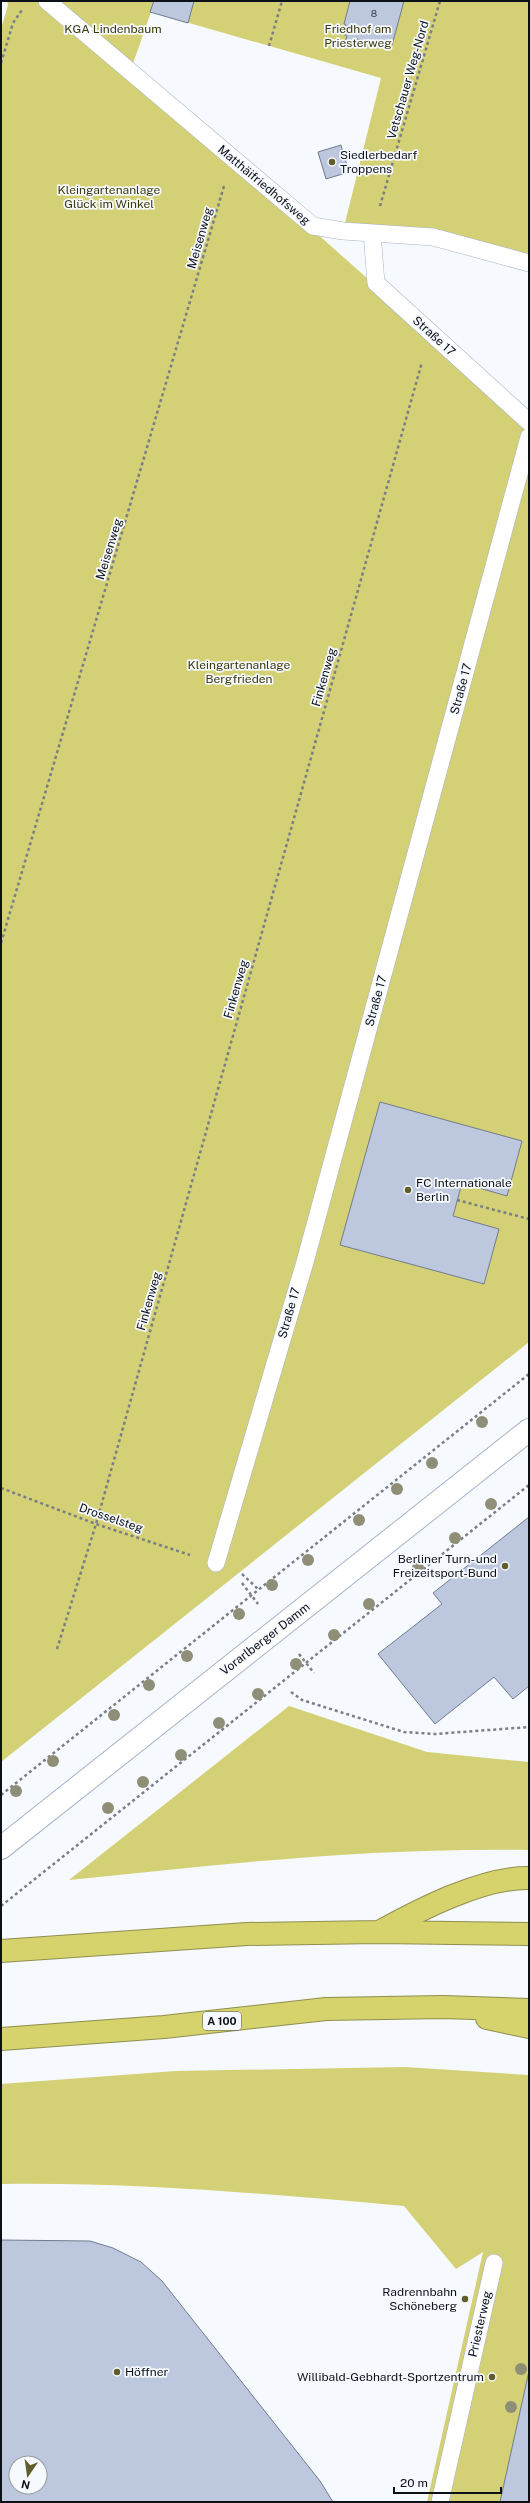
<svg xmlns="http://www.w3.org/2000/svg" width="530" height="2503" font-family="'Public Sans',sans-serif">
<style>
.green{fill:#d3d075}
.building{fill:#bdc8de;stroke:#717b8f;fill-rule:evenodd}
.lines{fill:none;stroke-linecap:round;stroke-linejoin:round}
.service-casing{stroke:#a8b3c9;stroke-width:18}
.tertiary-casing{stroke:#a8b3c9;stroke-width:24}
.motorway-casing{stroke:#8f8f4f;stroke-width:24}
.path{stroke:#7b7e84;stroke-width:2.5;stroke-dasharray:3 3;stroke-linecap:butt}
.service{stroke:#fff;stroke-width:17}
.tertiary{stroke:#fff;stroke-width:22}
.motorway{stroke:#d6d36d;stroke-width:22}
.tree{fill:#8f8f78}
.poi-dot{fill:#5f5d29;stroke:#f6f9fd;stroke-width:1.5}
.labels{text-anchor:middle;stroke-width:3.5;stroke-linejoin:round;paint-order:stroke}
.number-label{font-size:10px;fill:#383e49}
.shield{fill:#f6f9fd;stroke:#52565c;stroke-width:1}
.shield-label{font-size:11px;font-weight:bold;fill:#0c1017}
.park-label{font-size:12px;fill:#3b390b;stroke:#f6f9fd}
.street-label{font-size:12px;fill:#0c1017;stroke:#f6f9fd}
.poi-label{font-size:12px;fill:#0c1017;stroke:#f6f9fd;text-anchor:start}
</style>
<rect width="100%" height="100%" fill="#f6f9fd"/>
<path class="green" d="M7 1H529V263L433 237 343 231 381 78 151 12 130 72 234 160 529 422V1342L1 1762V29L8 5Z
M289 1706 427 1752 529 1762V1850C376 1847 222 1864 69 1880Z
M405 2067 529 2075V2502H427L483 2252 456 2269 404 2206C270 2194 136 2182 1 2184V2084L176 2071Z"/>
<path class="building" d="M154 1H194L188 23 150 12Z
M350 1H404L392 45 378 41 376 44 357 39 355 45 345 42 347 36 343 34 346 25 344 24Z
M341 145 349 172 326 179 318 152Z
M380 1102 522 1141 507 1196 462 1183 453 1216 499 1229 484 1284 340 1245Z
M529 1517V1686L513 1699 494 1677 435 1724 378 1654 442 1604 433 1593Z
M1 2240 90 2241 113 2248 141 2262 162 2281 320 2481 333 2502H1ZM16 2463H40V2487H16Z
M529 2371V2502H500Z"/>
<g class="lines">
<defs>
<path id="service" d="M47 1 313 226 343 231 433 237 529 263
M372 233 376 283 529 422
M216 1563 305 1262 529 437
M440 2502 494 2263"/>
<path id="tertiary" d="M1 1848 529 1430"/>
<path id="motorway" d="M381 1931C421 1909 483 1877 529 1878
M1 1951 247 1934 378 1932 529 1934
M487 2018 529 2027
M1 2039 164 2027 326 2009 443 2007 529 2010"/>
</defs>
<use href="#service" class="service-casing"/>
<use href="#tertiary" class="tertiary-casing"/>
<use href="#motorway" class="motorway-casing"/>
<path class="path" d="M269 46 282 1
M1 63 13 23 22 10
M380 206 440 1
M1 943 224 186
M457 1200 529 1219
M1 1488 96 1524 190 1555
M242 1574 259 1590
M242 1583 258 1604
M57 1649 96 1524 422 362
M299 1654 314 1673
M291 1692 302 1700 404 1732 435 1734 529 1727
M1 1795 529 1374
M1 1906 529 1485"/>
<use href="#service" class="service"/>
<use href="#tertiary" class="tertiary"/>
<use href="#motorway" class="motorway"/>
</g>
<g class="tree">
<circle cx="482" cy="1422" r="6"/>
<circle cx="432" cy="1463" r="6"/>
<circle cx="397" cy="1489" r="6"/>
<circle cx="491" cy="1504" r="6"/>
<circle cx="359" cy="1520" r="6"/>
<circle cx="455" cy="1538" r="6"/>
<circle cx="308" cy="1560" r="6"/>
<circle cx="418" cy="1568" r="6"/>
<circle cx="272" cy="1585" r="6"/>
<circle cx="369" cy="1604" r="6"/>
<circle cx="239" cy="1614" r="6"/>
<circle cx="334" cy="1635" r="6"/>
<circle cx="187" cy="1656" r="6"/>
<circle cx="296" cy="1664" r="6"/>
<circle cx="149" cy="1685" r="6"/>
<circle cx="258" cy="1694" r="6"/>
<circle cx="114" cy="1715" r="6"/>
<circle cx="219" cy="1723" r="6"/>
<circle cx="181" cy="1755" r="6"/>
<circle cx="53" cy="1761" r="6"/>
<circle cx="143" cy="1782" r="6"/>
<circle cx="16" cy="1791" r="6"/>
<circle cx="108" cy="1808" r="6"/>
<circle cx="521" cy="2369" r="6"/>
<circle cx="511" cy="2407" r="6"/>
</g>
<g class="poi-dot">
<circle cx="332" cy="162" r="4"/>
<circle cx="408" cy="1190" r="4"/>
<circle cx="505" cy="1566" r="4"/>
<circle cx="465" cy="2299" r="4"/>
<circle cx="117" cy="2372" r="4"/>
<circle cx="492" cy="2377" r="4"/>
</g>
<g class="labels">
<g class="number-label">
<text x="374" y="17">8</text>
</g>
<rect class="shield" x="203" y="2012" width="38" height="18" rx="3"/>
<g class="shield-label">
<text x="222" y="2025">A 100</text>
</g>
<g class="park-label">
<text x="113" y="33">KGA Lindenbaum</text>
<text x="358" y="33">Friedhof am<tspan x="358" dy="14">Priesterweg</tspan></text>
<text x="109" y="194">Kleingartenanlage<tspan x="109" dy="14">Glück im Winkel</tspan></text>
<text x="239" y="669">Kleingartenanlage<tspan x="239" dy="14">Bergfrieden</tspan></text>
</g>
<g class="street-label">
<text transform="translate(408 80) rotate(-74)" y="4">Vetschauer Weg-Nord</text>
<text transform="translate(264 185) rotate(40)" y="4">Matthäifriedhofsweg</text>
<text transform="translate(200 238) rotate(-74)" y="4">Meisenweg</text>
<text transform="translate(434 336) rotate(42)" y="4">Straße 17</text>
<text transform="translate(109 549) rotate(-73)" y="4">Meisenweg</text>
<text transform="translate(324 677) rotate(-74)" y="4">Finkenweg</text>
<text transform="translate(461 689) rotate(-75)" y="4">Straße 17</text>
<text transform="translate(236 989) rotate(-74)" y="4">Finkenweg</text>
<text transform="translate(376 1001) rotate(-75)" y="4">Straße 17</text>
<text transform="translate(149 1301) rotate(-74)" y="4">Finkenweg</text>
<text transform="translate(289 1313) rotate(-74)" y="4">Straße 17</text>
<text transform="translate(111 1518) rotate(19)" y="4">Drosselsteg</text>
<text transform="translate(265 1639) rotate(-38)" y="4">Vorarlberger Damm</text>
<text transform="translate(480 2324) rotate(-77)" y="4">Priesterweg</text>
</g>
<g class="poi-label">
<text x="340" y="159">Siedlerbedarf<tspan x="340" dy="14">Troppens</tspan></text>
<text x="416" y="1187">FC Internationale<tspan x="416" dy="14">Berlin</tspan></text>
<text x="497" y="1563" text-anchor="end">Berliner Turn- und<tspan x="497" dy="14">Freizeitsport-Bund</tspan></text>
<text x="457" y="2296" text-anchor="end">Radrennbahn<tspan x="457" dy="14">Schöneberg</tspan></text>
<text x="125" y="2376">Höffner</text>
<text x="484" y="2381" text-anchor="end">Willibald-Gebhardt-Sportzentrum</text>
</g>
</g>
<rect width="530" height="2503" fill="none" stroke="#0c1017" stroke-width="4"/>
<g transform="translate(28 2475) rotate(193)"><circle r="19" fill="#f6f9fd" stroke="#989ca1"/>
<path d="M0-3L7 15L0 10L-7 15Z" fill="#5f5d29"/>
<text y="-6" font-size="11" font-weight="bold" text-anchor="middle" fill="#0c1017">N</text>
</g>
<path d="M394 2487v6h107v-6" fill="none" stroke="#0c1017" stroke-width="2"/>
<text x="400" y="2487" font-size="12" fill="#0c1017" stroke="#f6f9fd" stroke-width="3" paint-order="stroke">20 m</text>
</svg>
